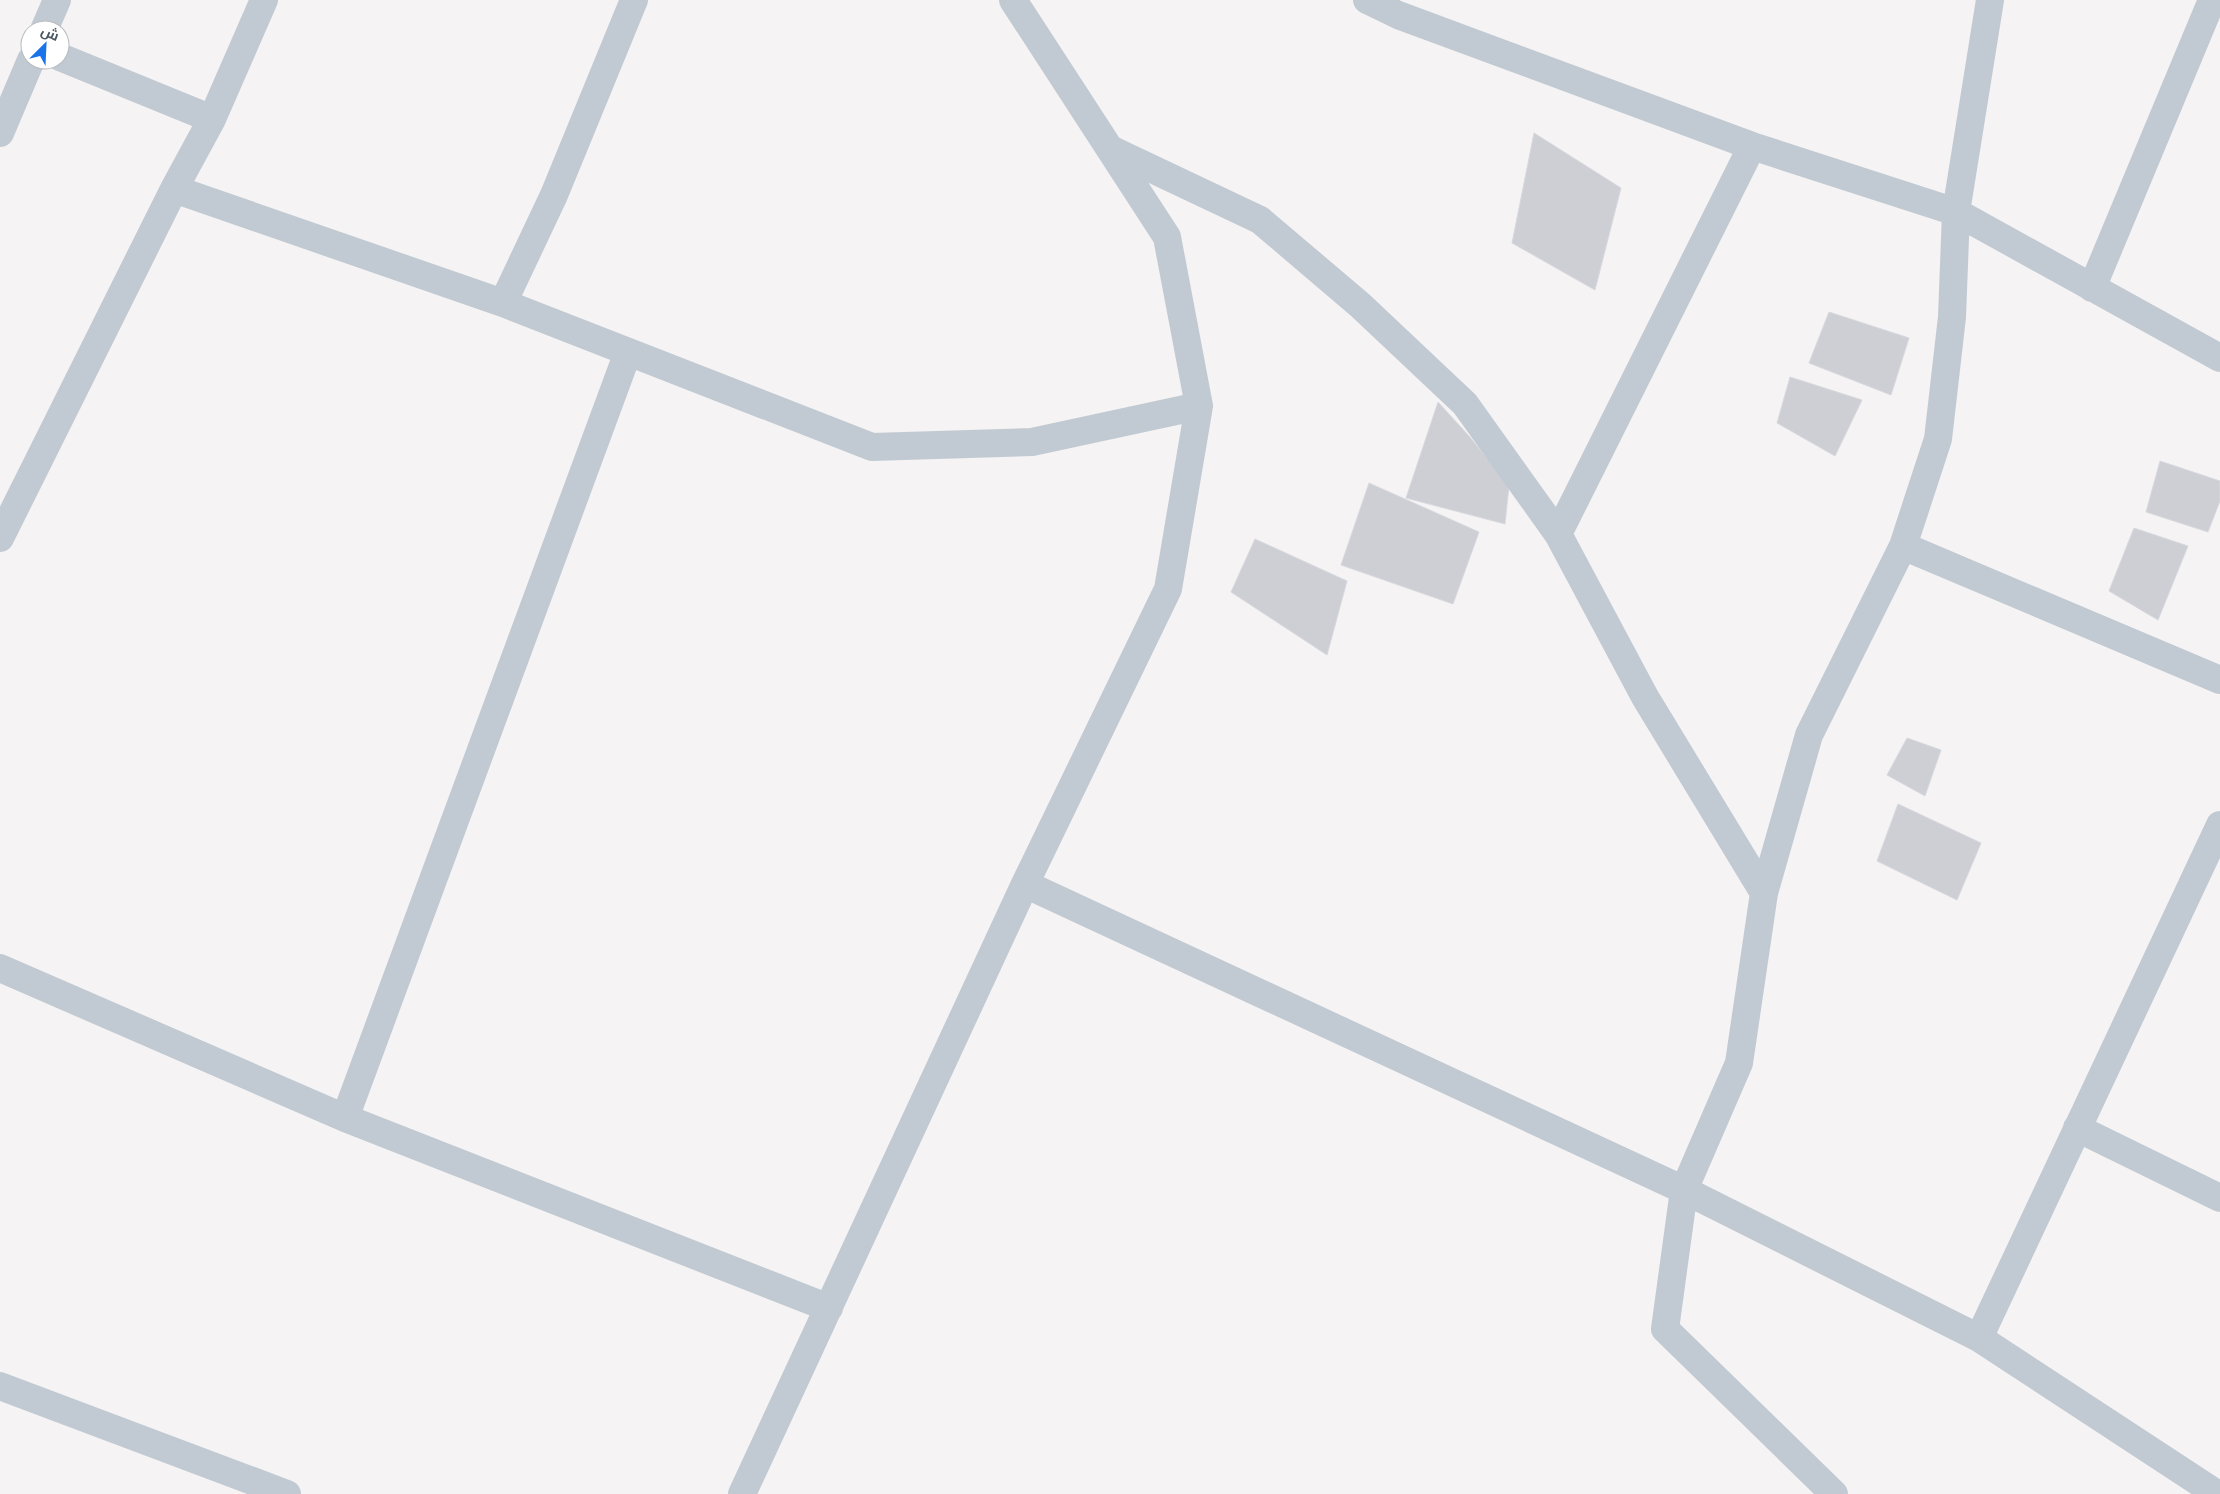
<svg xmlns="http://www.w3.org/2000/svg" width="2220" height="1494" font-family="Poppins,Cairo,sans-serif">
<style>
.building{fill:#cdcfd5;stroke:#d7d9de}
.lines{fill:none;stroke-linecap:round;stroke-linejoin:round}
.minor{stroke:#c1cad2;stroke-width:28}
</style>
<rect width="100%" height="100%" fill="#f5f3f3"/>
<path class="building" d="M1534 133 1621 188 1595 290 1512 243Z
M1829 312 1909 338 1891 395 1809 363Z
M1790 377 1862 400 1835 456 1777 423Z
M1438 402 1469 436 1509 486 1505 524 1406 498Z
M2160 461 2220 481V501L2208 532 2146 512Z
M1369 483 1479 532 1453 604 1341 565Z
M2134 528 2188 546 2158 620 2109 591Z
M1255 539 1347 581 1327 655 1231 592Z
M1907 738 1941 750 1925 796 1887 775Z
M1898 804 1981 843 1957 900 1877 861Z"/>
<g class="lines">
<path class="minor" d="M1367 0 1398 15 1752 146 1956 212 2220 358
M44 30 57 0
M60 57 212 119
M0 133 31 60
M1110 149 1260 220 1360 305 1465 404 1558 534 1645 697 1764 893
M174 189 503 303 872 447 1032 442 1199 406
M2092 288 2212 0
M503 303 554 195 634 0
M1558 534 1752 146
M0 538 174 189 212 119 264 0
M1903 546 2220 680
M1025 884 1684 1190 1979 1338 2217 1494
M0 968 345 1118 829 1308
M345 1118 628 352
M2077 1128 2220 1198
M1979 1338 2220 825
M0 1386 287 1494
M742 1494 1025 884 1168 589 1199 406 1167 237 1013 0
M1834 1494 1665 1329 1684 1190 1739 1063 1764 893 1809 735 1903 546 1938 439 1952 317 1956 212 1990 0"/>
</g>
<g transform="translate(45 45) rotate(24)"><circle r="24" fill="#ffffff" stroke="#b7bbc0"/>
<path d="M0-4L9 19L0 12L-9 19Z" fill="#1a73e8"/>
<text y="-8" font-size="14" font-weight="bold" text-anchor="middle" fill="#4a5661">ش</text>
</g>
</svg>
